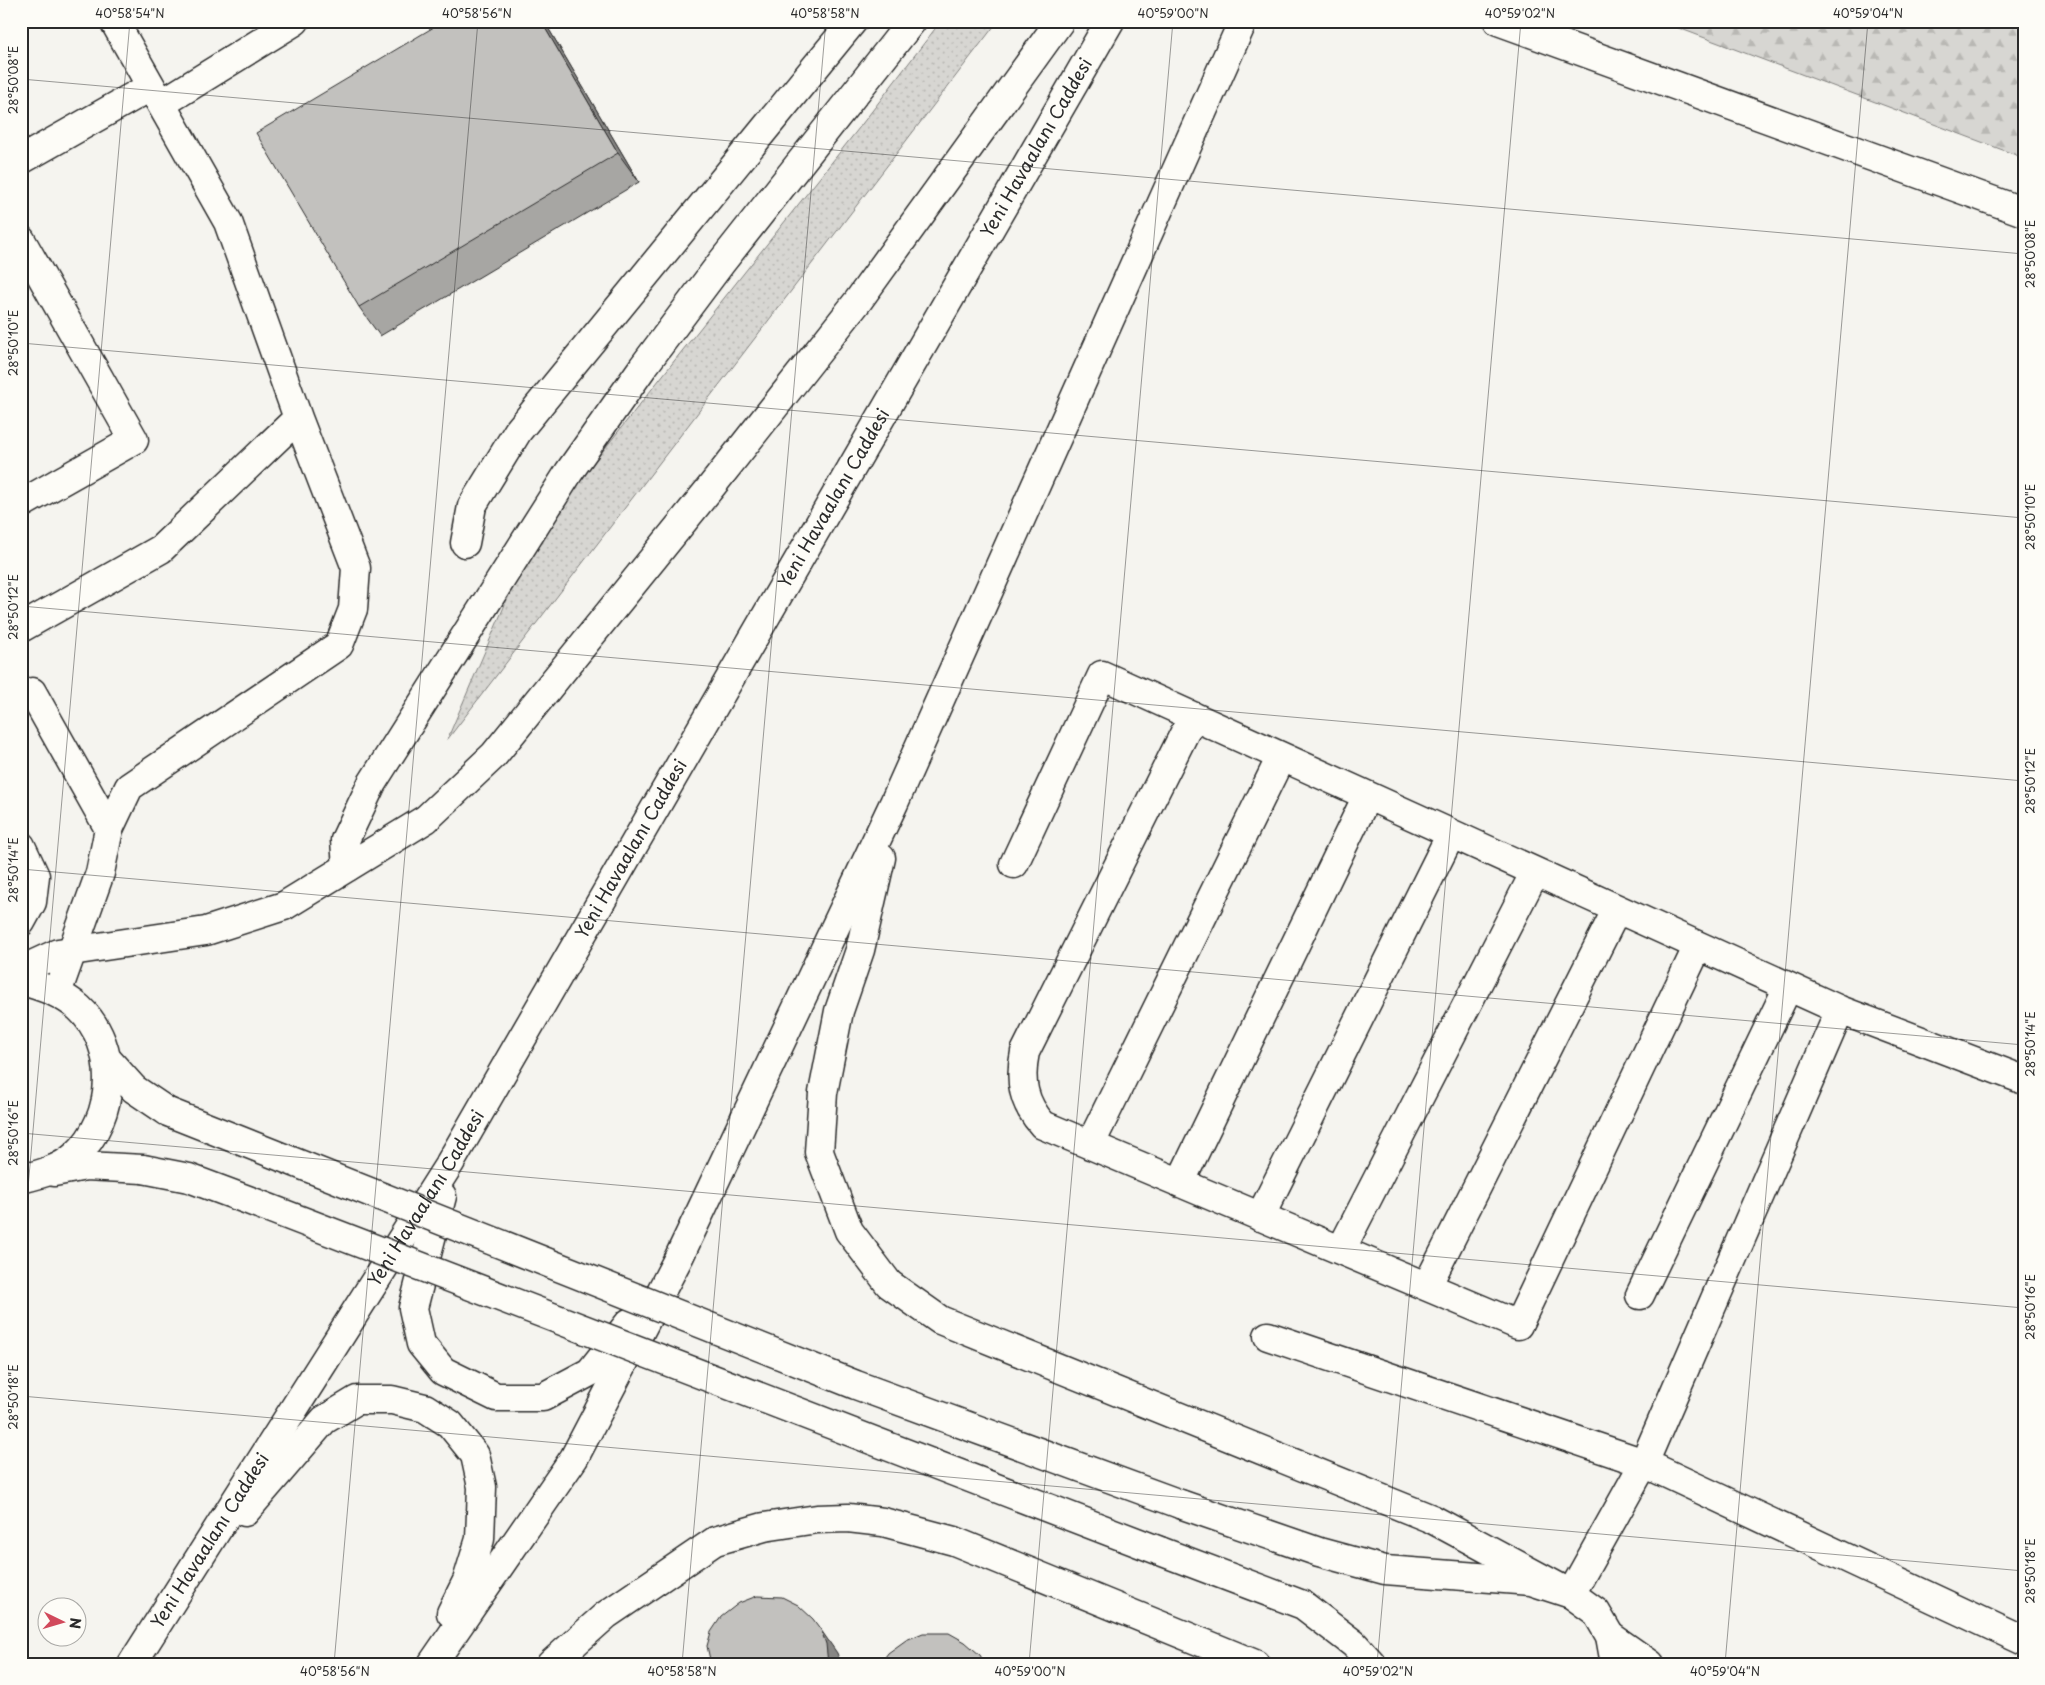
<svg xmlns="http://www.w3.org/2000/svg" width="2045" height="1685" font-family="'Playpen Sans',sans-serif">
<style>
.grass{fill:url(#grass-dots);stroke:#81807e}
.forest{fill:url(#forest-firs);stroke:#81807e}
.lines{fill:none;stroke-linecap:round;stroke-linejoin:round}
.minor-casing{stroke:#2b2b2b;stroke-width:31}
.major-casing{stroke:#2b2b2b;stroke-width:31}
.minor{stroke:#fdfcf7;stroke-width:28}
.major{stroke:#fdfcf7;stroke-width:28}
.major-bridge-casing{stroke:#2b2b2b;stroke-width:31;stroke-linecap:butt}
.major-bridge{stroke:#fdfcf7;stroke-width:28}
.wall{fill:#a7a6a3;stroke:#2b2b2b}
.shaded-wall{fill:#888785;stroke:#2b2b2b}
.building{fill:#c2c1be;stroke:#2b2b2b}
.ticks{fill:none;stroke:#2b2b2b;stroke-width:1;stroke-opacity:0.45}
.labels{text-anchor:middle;stroke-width:4.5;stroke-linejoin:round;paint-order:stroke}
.street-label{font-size:18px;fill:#2b2b2b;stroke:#fdfcf7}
.neatline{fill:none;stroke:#2b2b2b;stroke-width:2}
.ticks-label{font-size:12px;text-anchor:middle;fill:#2b2b2b}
</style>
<defs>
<pattern id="grass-dots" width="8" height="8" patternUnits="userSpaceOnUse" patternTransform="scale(1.25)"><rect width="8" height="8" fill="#d7d6d2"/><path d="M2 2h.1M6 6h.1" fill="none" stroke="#b9b8b4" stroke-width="1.8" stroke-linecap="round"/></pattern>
<pattern id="forest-firs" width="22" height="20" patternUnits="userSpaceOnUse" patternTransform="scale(1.25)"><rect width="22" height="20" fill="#d7d6d2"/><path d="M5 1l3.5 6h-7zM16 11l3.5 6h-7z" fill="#b9b8b4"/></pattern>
</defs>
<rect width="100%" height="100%" fill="#f5f4ef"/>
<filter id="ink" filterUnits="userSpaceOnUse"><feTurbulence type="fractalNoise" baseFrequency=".02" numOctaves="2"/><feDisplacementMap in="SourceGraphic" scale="10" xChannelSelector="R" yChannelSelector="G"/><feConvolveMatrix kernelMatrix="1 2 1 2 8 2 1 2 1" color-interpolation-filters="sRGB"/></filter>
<g filter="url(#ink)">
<path class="grass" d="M941 21H998L447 740 533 539 859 128Z"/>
<path class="forest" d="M1660 21H2024V158Z"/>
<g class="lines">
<defs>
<path id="minor" d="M1498 21 2024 212
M161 104 295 21
M21 160 150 87
M21 240 134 440 21 504
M465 543 472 506 518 431 853 21
M21 628 161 549 298 418 228 222 114 21
M32 692 109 829
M1193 716 1025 1052C1019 1081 1023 1103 1043 1125L1518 1325 1698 946
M21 846 35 876 32 902 21 922
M1014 864 1102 675 1840 1010 2024 1080
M347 867 345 840 372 783 569 472 643 367 721 263 912 21
M57 993 100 873 109 829 129 787 339 645 353 609 356 568 298 418
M1090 1145 1281 757
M1180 1183 1367 796
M1260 1217 1451 834
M1341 1250 1535 872
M1427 1286 1617 909
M1640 1295 1788 987
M1268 1336 1644 1463 2024 1641
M1571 1594 1644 1463 1840 1010
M1610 1636 1650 1664"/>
<g id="major">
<path d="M881 858 860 950 839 1011 823 1093 819 1152 849 1231 889 1284 940 1320 1432 1519 1571 1594"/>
<path d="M21 970 58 953 206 931 284 906 426 819 494 755 711 487 858 301 1060 21"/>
<path d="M21 981C42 986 62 993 79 1008 120 1046 116 1118 76 1155 61 1169 41 1174 21 1179"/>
<path d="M107 1059 134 1089 168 1112"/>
<path d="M54 1172 86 1166 143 1169"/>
<path d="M442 1196 413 1308 421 1344 443 1371 496 1397H543L590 1372 629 1323"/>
<path d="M1180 1504 1319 1552 1385 1570 1531 1581 1571 1594 1596 1612 1610 1636 1615 1664"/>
<path d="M245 1512 324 1420 357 1400H392L425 1408 450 1424 475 1455 482 1487 480 1539 467 1581 451 1613"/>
<path d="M1160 1551 1303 1605 1354 1644 1372 1664"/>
<path id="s1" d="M132 1664 450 1163 1110 21"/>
<path d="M432 1664 574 1458 679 1257 894 803 1243 21"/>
<path d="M551 1664 606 1615 715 1541 764 1527 817 1519 848 1518 883 1522 954 1541 1255 1664"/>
</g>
</defs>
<use href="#minor" class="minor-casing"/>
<use href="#major" class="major-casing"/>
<use href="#minor" class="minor"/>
<use href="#major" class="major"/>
<defs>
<path id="major-bridge" d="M168 1112 856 1385 1180 1504
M143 1169 189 1178 248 1200 1160 1551"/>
</defs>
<use href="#major-bridge" class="major-bridge-casing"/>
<use href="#major-bridge" class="major-bridge"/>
</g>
<path class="wall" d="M544 21 639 182 380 336 359 307Z"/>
<path class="shaded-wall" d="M541 21H544L639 182 618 153Z
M821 1630 837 1653 841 1664H828Z"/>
<path class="building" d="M444 21H541L618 153 359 307 256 133Z
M757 1596 782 1597 798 1605 813 1619 821 1630 826 1644 828 1664H711L707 1646 711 1632 721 1617 739 1603Z
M923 1633H949L965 1642 980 1655 985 1664H880L888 1653 906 1640Z"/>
</g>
<path class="ticks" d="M21 79 2024 254M21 343 2024 518M21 606 2024 781M21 869 2024 1045M21 1133 2024 1308M21 1268 130 21M21 1396 2024 1571M21 1660 68 1664M334 1664 478 21M682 1664 826 21M1029 1664 1173 21M1377 1664 1521 21M1725 1664 1868 21"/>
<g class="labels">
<g class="street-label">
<text dy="6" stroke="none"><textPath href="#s1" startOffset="1766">Yeni Havaalanı Caddesi</textPath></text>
<text dy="6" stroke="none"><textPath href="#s1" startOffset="1361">Yeni Havaalanı Caddesi</textPath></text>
<text dy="6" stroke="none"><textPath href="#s1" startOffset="956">Yeni Havaalanı Caddesi</textPath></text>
<text dy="6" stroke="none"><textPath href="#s1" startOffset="551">Yeni Havaalanı Caddesi</textPath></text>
<text dy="6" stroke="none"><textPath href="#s1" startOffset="146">Yeni Havaalanı Caddesi</textPath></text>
</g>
</g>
<rect width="2045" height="1685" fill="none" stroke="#fdfcf7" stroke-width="55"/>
<g transform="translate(62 1622) rotate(95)"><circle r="24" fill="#fdfcf7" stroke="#a9a8a5"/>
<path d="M0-4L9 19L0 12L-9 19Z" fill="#d1495b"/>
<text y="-8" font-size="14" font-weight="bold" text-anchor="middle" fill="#2b2b2b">N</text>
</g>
<rect x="28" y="28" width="1990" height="1630" class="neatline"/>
<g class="ticks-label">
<text x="130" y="18">40°58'54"N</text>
<text x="477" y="18">40°58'56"N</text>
<text x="825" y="18">40°58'58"N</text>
<text x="1173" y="18">40°59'00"N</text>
<text x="1520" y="18">40°59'02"N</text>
<text x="1868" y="18">40°59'04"N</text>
<text transform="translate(14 80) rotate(-90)" y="4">28°50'08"E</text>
<text transform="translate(2031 254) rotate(-90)" y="4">28°50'08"E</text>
<text transform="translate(14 343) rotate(-90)" y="4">28°50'10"E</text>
<text transform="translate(2031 517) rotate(-90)" y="4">28°50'10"E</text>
<text transform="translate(14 607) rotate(-90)" y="4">28°50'12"E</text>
<text transform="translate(2031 781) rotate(-90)" y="4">28°50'12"E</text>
<text transform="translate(14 870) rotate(-90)" y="4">28°50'14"E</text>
<text transform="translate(2031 1044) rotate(-90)" y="4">28°50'14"E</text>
<text transform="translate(14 1133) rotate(-90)" y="4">28°50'16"E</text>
<text transform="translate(2031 1307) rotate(-90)" y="4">28°50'16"E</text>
<text transform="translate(14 1397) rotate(-90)" y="4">28°50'18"E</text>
<text transform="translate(2031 1571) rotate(-90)" y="4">28°50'18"E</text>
<text x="335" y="1676">40°58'56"N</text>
<text x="682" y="1676">40°58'58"N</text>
<text x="1030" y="1676">40°59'00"N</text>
<text x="1378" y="1676">40°59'02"N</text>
<text x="1725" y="1676">40°59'04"N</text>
</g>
</svg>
